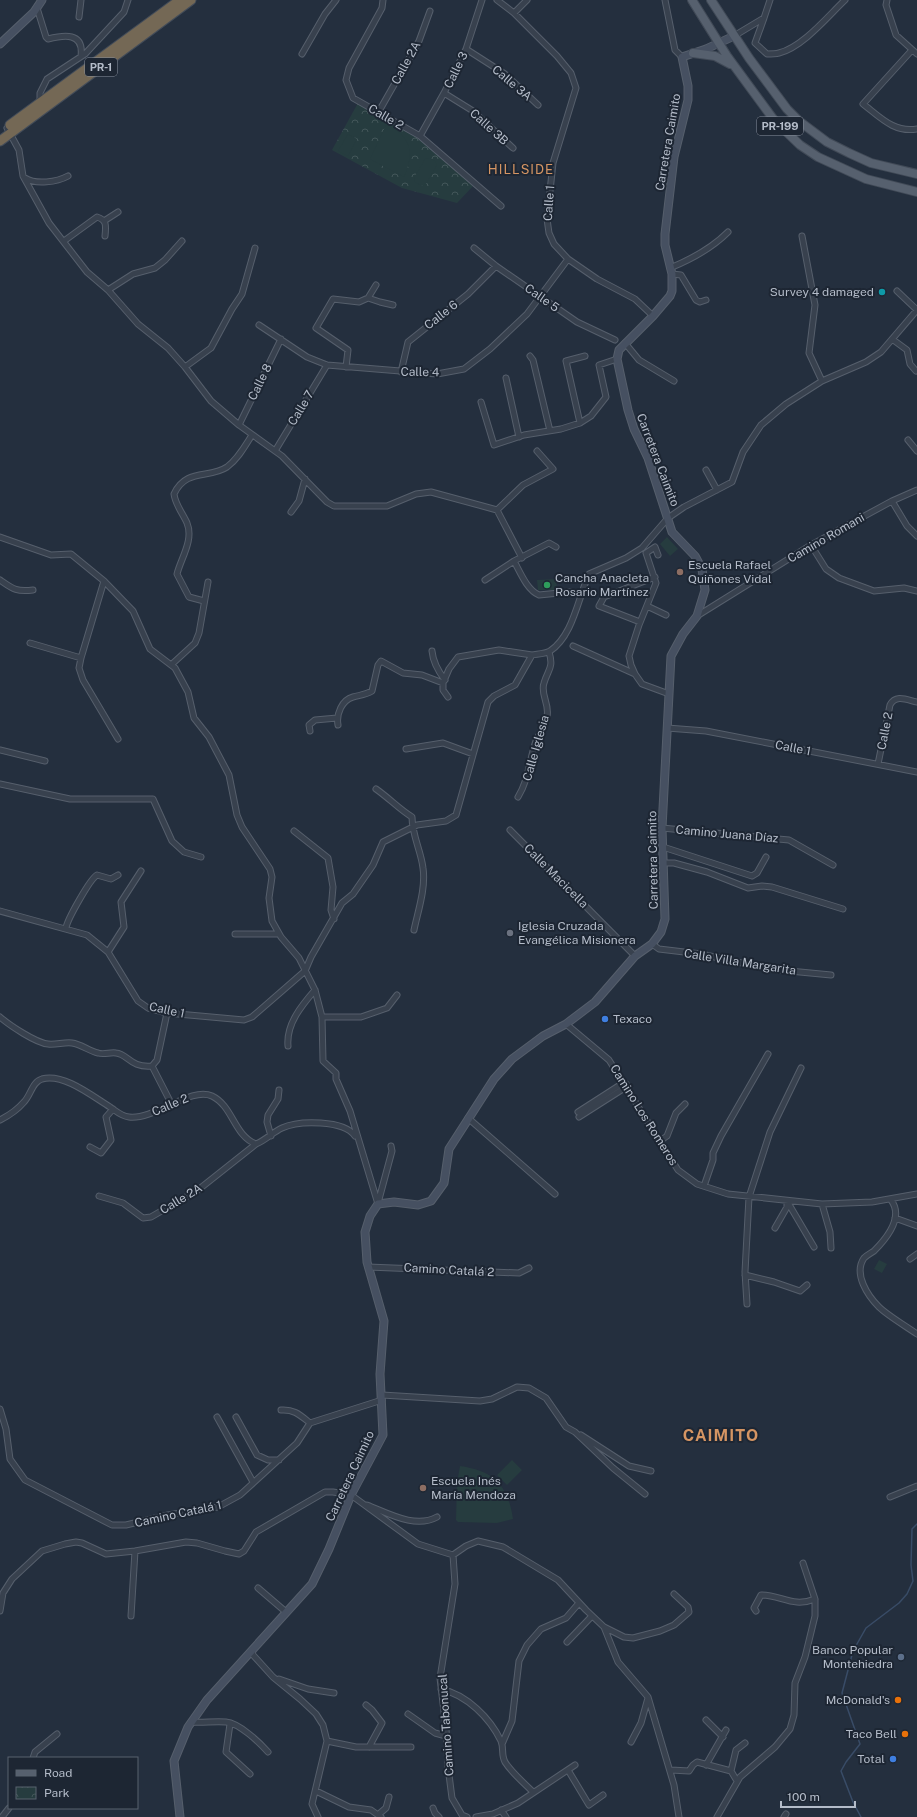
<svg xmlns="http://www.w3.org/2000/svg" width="917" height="1817" font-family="'Public Sans',sans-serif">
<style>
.park{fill:url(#park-crowns)}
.pitch{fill:#263c3f}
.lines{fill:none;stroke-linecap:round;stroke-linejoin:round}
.stream{stroke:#394c67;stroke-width:1.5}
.street-casing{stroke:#565f6c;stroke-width:7}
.secondary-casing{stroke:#565f6c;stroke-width:9}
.primary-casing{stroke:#414a57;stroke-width:10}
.highway-casing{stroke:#434c59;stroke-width:11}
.street{stroke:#38414e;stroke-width:5}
.secondary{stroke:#465061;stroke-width:7}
.primary{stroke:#56606e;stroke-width:8}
.highway{stroke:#746855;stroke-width:9}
.culture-dot{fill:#0f9aa8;stroke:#1d2633;stroke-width:1.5}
.education-dot{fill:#8d6e63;stroke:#1d2633;stroke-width:1.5}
.leisure-dot{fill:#2e9e5b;stroke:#1d2633;stroke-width:1.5}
.worship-dot{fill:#6b7280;stroke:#1d2633;stroke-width:1.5}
.shop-dot{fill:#3f7fe0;stroke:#1d2633;stroke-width:1.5}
.service-dot{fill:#5c6f8a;stroke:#1d2633;stroke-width:1.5}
.food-dot{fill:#e8710a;stroke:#1d2633;stroke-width:1.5}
.labels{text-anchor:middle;stroke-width:4;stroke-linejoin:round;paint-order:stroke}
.shield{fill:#1d2633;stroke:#878f9c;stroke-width:1}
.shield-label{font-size:11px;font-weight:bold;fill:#b4bcc9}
.street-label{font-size:12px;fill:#b4bcc9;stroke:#1d2633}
.poi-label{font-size:12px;fill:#b4bcc9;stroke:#1d2633;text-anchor:end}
.neighbourhood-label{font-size:13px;letter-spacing:1px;fill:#d59563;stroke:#1d2633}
.district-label{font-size:16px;font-weight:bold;letter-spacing:1px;fill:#d59563;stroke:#1d2633}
</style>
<defs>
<pattern id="park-crowns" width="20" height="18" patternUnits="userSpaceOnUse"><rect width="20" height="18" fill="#263c3f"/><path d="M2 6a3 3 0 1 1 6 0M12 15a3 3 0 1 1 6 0" fill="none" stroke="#435659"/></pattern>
</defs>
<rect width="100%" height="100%" fill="#242f3e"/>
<path class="park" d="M358 103 427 144 473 183V186L457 203 402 188 332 150Z"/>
<path class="pitch" d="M386 125C411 136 415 152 404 177L370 159Z
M348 134 357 139 348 156 338 151Z
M429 158 435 161 437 165 426 184 422 186 415 182 414 178 425 159Z
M667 537 678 549 670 556 660 544Z
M556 579 557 590H538L537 580Z
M879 1260 887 1264 882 1273 874 1269Z
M512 1460 522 1470 507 1485 497 1475Z
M460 1466C494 1471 508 1485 513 1519L497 1523 458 1522 456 1520 457 1483Z"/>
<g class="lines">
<path class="stream" d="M861 1817 853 1802 841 1771 846 1762 860 1744 842 1693 853 1651 866 1628 899 1603 907 1594 913 1581 911 1565 912 1529 917 1524"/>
<defs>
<path id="street" d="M383 0 382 8 349 68 346 80 353 98 420 136 501 206
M497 0 514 13 557 56 571 73 576 88 553 163 547 219 549 233 554 244 568 259 597 279 635 299 653 316
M665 0 675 50 682 57
M887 0 886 5 896 35 917 54
M37 8 46 37 48 39C64 35 84 32 81 56
M514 13 527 0
M79 17 81 0
M764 18 755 43 767 54C771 54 775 54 779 53 803 47 828 16 845 0
M734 36 764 18 770 0
M466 49 505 74 538 105
M912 50 863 104C880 117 894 133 917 129
M302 54 325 14 336 0
M444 93 473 111 513 148
M40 103V93L47 79 85 54 124 12 128 0
M378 113 419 41 430 11
M7 128 19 150 23 176 49 223 87 272 108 290 138 324 168 348 185 367 211 401 239 425 282 456 327 502 334 506H387L416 494 431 492 497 510 522 558
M420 136 444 93 466 49 482 0
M25 178C36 185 57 182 68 176
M104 221 118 212
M802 236 815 305 809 353 822 381
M64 241 97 217C107 220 106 226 105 236
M474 248 496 266 577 322 615 340
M670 268C692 259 711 249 728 232
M672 274 681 275 696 300 700 302 706 300
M108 290 133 274 155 268 165 260 182 241
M897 291 917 310
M368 298 376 285
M259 325 307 357 327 365 437 374 464 369 490 349 527 314 568 259
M892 339 907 350 910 364 916 371
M625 343 639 360 674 381
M530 356 533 360 550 431
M185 367 211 348 232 309 242 294 255 248
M346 367 348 350 316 328 333 299 359 302 368 298 380 302 393 305
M401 372 408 342 468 294 496 266
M506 378 519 437
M481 402 494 445 524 435 561 429 580 423 591 416 606 397 599 365 617 359
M580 423 566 361 585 356
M239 425 281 339
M908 440 917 451
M275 451 327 365
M706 470 717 490
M892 501 907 526 917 536
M497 510 523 485 553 469 537 451
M291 512 299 501 305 479
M0 537 51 555 71 554 104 581 133 611 150 649 175 668 188 692 194 718 209 737 229 775 237 815 242 827 270 869 272 877 269 898 272 921 281 937 299 958 315 990 322 1017 323 1061 336 1073V1079L350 1111 378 1204
M811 545 826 569 839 578 874 591 904 588 917 591
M514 561C520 572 527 590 539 595L569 592 581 593
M0 580C13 589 16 592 33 590
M485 580 514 561 549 543 556 547
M104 581 81 658 79 668 83 680 118 739
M204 601 189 597 177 574C181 558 194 540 187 523 183 514 175 504 174 494 186 468 209 479 227 467 238 459 245 446 252 435
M647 606 666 615
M697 616 811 545 892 501 917 490
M640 622 599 606 604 597 655 577
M30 643 81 658
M573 646 635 674 642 684 669 694
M432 651C433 662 438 671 445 680
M171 665 195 643 199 633 208 582
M635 674 631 665 629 656 639 625 656 583 646 553 655 547 658 555
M443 683V690L448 697
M338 725C336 714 342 700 353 697 360 695 365 695 372 691L378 665 381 661 403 673 422 675 443 683 449 669 458 657 499 650 532 655
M667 728 706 731 917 772
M310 731 309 725 315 720 337 718
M406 749 443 743 473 754
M0 750 45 761
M878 764 890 705C896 694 907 700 917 702
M0 784 70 799H153L172 841 184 852 201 857
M376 789C389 798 399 809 412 817 412 835 421 851 423 868 426 888 418 911 414 930
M518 797C529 779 529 761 536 741 539 733 546 725 547 716 550 705 540 694 544 683 548 669 554 668 549 652
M662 828 789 840 833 865
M510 830 635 956
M294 831 328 858 333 887 331 910 334 919
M663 847 752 876 757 873 766 857
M664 863H674L707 872 748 888 762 886 772 887 843 909
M0 911 87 935 108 952 138 1001 148 1008 167 1013 244 1020 252 1017 305 971 311 957 342 903 353 894 373 865 383 842 417 825 446 821 456 815 488 702 494 696 515 685 532 655C537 654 545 654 550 651 573 636 578 598 589 574L626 558 642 548 668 518 684 507 732 482 743 452 761 425 786 404 822 381 866 362 881 352 917 310
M66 928C67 920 90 879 97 875L111 879 118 875
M235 934H279
M652 944 659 949 701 954 769 969 831 975
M108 952 124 927 121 902 141 871
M0 1017C9 1025 36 1043 48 1044 56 1045 64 1042 72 1043 81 1044 89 1051 98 1053 104 1055 110 1052 116 1053 128 1054 130 1068 152 1066L157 1060 167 1013
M322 1017H361L387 1008 397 995
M566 1024 609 1060 678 1170 697 1184 728 1194 822 1204 872 1202 917 1194
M288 1046C286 1024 302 1005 315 990
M152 1066 172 1105
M578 1112 620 1085 626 1084
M579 1117 623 1089 626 1084
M468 1118 555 1194
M0 1120C8 1116 18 1109 24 1102 31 1095 32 1082 42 1079 64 1073 92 1096 110 1107 116 1111 121 1116 129 1117 155 1120 191 1086 212 1096 233 1106 234 1136 256 1144 266 1140 273 1132 282 1128 299 1120 344 1120 355 1136
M271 1136 267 1122 268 1115 278 1099 279 1090
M660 1141 667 1136 676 1113 685 1104
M90 1147 101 1153 111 1140 106 1117 113 1109
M704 1186 713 1160V1153L721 1136 768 1054
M99 1196 123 1203 143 1218 151 1217 198 1190 256 1144
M891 1200C904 1217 886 1239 874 1251 871 1253 867 1255 864 1258 853 1274 868 1296 879 1307 887 1315 907 1327 917 1334
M787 1201 814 1247
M378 1203 392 1151 391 1146
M822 1204 830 1232 831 1248
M895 1218 917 1226
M775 1228 787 1207V1202
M910 1259 917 1254
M368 1267 519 1273 529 1268
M745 1275 774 1282 800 1291 807 1285
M747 1304 745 1272 749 1197 770 1132 801 1068
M382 1395 480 1401 492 1399 517 1387 529 1388 546 1398 566 1427 575 1432 613 1468 645 1494
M0 1409 6 1429 10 1459 25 1480 112 1525H126L168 1515 218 1507 240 1495 297 1443 310 1423 382 1400
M281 1410C294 1409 300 1415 310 1423
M217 1417 253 1482
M236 1417 257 1455 268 1460H279
M581 1435 629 1466 651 1471
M890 1497 917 1486
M367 1505C388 1513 415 1529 437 1517
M453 1555 455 1584 440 1678 446 1728 448 1767 452 1798 462 1815 467 1817
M258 1588 286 1612
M0 1611 3 1593 12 1579 42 1551 65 1544 76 1542 82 1543 106 1554 135 1551 186 1542 197 1543 225 1551 239 1554 244 1551 256 1532 325 1492H333L351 1495 418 1544 453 1555 466 1546 478 1541 503 1547 558 1580 586 1610 604 1627 618 1662 648 1697 674 1785 679 1817
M756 1611 754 1608 761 1595C781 1595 793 1608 815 1599
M131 1616 135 1551
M604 1627 624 1637 633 1638 660 1631 674 1625 689 1612 688 1607 674 1594
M567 1642 592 1616
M252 1650 253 1655 273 1677 300 1699 316 1714 323 1725 327 1741 312 1804 318 1817
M279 1679 308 1689 334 1693
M441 1689C467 1695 490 1718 501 1741 504 1748 501 1755 505 1762 512 1773 524 1783 533 1792
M366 1705 372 1710 382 1723 369 1747
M408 1714 435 1733 446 1736
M706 1720 723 1737
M191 1722C202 1723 215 1721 226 1722 239 1723 259 1742 268 1752
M230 1724 226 1752 250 1774
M327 1741 356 1747H411
M631 1742 641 1723 648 1698
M502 1744 512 1721 519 1661 527 1645 541 1629 566 1618 579 1603
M33 1758 35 1752 57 1734
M706 1765 726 1730
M568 1770 589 1805 603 1795
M671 1770 689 1771 693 1765 697 1762 731 1771 737 1781
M731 1771 736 1750 745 1743
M316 1791 349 1807 371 1810 381 1817
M433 1808 435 1813 439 1817
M501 1810 506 1817
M379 1814 386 1808 389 1797
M2 1817 9 1808
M476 1817 493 1814 518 1803 575 1765
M717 1817 740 1777 775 1747 790 1729 794 1715 795 1683 805 1657 815 1616V1599L803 1563
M784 1817 786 1814"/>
<path id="secondary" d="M0 44 34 12 42 0
M180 1817 174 1761 188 1727 207 1700 312 1584 329 1549 351 1495 383 1435 380 1374 384 1321 367 1262 365 1232 370 1216 378 1204 394 1202 418 1205 431 1201 444 1183 449 1149 494 1079 512 1059 543 1036 566 1024 595 1002 635 956 652 944 661 932 665 919 662 828 671 656 683 634 697 616 705 590 702 569 695 556 672 532 648 458 634 429 628 410 617 359 619 350 653 316 670 296 672 291V274L665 245V234L674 157 688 100V86L682 57 706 49 734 36"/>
<path id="primary" d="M692 0 727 56 774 120 800 145 818 157 866 179 917 192
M711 0 749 58 787 109 799 121 827 142 849 153 871 163 917 174
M693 53 715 56 730 64"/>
<path id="highway" d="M10 125 180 0
M0 141 191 0"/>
</defs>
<use href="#street" class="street-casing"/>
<use href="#secondary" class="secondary-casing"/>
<use href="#primary" class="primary-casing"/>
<use href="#highway" class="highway-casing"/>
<use href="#street" class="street"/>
<use href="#secondary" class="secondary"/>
<use href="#primary" class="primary"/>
<use href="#highway" class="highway"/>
</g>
<circle class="culture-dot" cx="882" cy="292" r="4"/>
<g class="education-dot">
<circle cx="680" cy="572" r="4"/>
<circle cx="423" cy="1488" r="4"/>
</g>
<circle class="leisure-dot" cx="547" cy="585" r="4"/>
<circle class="worship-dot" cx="510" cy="933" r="4"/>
<g class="shop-dot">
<circle cx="605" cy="1019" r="4"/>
<circle cx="893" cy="1759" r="4"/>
</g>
<circle class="service-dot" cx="901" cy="1657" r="4"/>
<g class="food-dot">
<circle cx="898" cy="1700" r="4"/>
<circle cx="905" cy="1734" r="4"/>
</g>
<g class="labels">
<g class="shield">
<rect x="85" y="58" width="32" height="18" rx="3"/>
<rect x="757" y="117" width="46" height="18" rx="3"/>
</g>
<g class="shield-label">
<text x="101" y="71">PR-1</text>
<text x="780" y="130">PR-199</text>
</g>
<g class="street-label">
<text transform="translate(406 63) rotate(-61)" y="4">Calle 2A</text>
<text transform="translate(456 70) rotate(-64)" y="4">Calle 3</text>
<text transform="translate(512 83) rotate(40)" y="4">Calle 3A</text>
<text transform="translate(386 117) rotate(30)" y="4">Calle 2</text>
<text transform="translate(489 127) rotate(42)" y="4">Calle 3B</text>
<text transform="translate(668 142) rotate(-80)" y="4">Carretera Caimito</text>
<text transform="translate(549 203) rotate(-86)" y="4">Calle 1</text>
<text transform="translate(542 298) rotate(35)" y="4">Calle 5</text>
<text transform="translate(441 315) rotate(-38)" y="4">Calle 6</text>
<text transform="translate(420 372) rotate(1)" y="4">Calle 4</text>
<text transform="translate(260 382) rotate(-64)" y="4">Calle 8</text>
<text transform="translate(301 408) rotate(-59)" y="4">Calle 7</text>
<text transform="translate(658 460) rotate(69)" y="4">Carretera Caimito</text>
<text transform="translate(826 538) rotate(-30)" y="4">Camino Romani</text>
<text transform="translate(885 731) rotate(-79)" y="4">Calle 2</text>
<text transform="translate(536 748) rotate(-74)" y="4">Calle Iglesia</text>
<text transform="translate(793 748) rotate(11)" y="4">Calle 1</text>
<text transform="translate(727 834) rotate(5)" y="4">Camino Juana Díaz</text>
<text transform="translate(653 860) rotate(-91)" y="4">Carretera Caimito</text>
<text transform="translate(556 876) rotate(45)" y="4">Calle Macicella</text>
<text transform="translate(740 962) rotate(9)" y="4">Calle Villa Margarita</text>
<text transform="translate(167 1010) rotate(12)" y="4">Calle 1</text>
<text transform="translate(170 1105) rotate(-23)" y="4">Calle 2</text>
<text transform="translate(644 1115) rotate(58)" y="4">Camino Los Romeros</text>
<text transform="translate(181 1199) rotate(-31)" y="4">Calle 2A</text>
<text transform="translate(449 1270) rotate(3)" y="4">Camino Catalá 2</text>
<text transform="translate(350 1476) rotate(-65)" y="4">Carretera Caimito</text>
<text transform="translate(178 1514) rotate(-12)" y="4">Camino Catalá 1</text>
<text transform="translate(446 1725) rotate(-94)" y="4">Camino Tabonucal</text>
</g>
<g class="poi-label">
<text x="874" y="296">Survey 4 damaged</text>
<text x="688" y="569" text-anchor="start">Escuela Rafael<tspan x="688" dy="14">Quiñones Vidal</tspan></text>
<text x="555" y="582" text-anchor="start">Cancha Anacleta<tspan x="555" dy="14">Rosario Martínez</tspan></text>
<text x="518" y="930" text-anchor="start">Iglesia Cruzada<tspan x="518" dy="14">Evangélica Misionera</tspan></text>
<text x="613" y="1023" text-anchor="start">Texaco</text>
<text x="431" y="1485" text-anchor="start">Escuela Inés<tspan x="431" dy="14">María Mendoza</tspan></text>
<text x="893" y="1654">Banco Popular<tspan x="893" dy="14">Montehiedra</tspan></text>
<text x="890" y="1704">McDonald's</text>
<text x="897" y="1738">Taco Bell</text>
<text x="885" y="1763">Total</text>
</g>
<g class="neighbourhood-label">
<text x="521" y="174">HILLSIDE</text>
</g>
<g class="district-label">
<text x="721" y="1441">CAIMITO</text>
</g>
</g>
<rect x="8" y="1757" width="130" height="52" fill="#1d2633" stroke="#59626f"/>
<rect x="16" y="1770" width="20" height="6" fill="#56606e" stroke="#59626f"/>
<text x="44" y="1777" font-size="12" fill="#b4bcc9">Road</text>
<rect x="16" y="1787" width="20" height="12" fill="url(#park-crowns)" stroke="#59626f"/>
<text x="44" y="1797" font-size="12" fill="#b4bcc9">Park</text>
<path d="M781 1801v6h74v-6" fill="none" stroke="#b4bcc9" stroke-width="2"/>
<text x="787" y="1801" font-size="12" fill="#b4bcc9" stroke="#1d2633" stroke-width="3" paint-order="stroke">100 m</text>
</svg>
